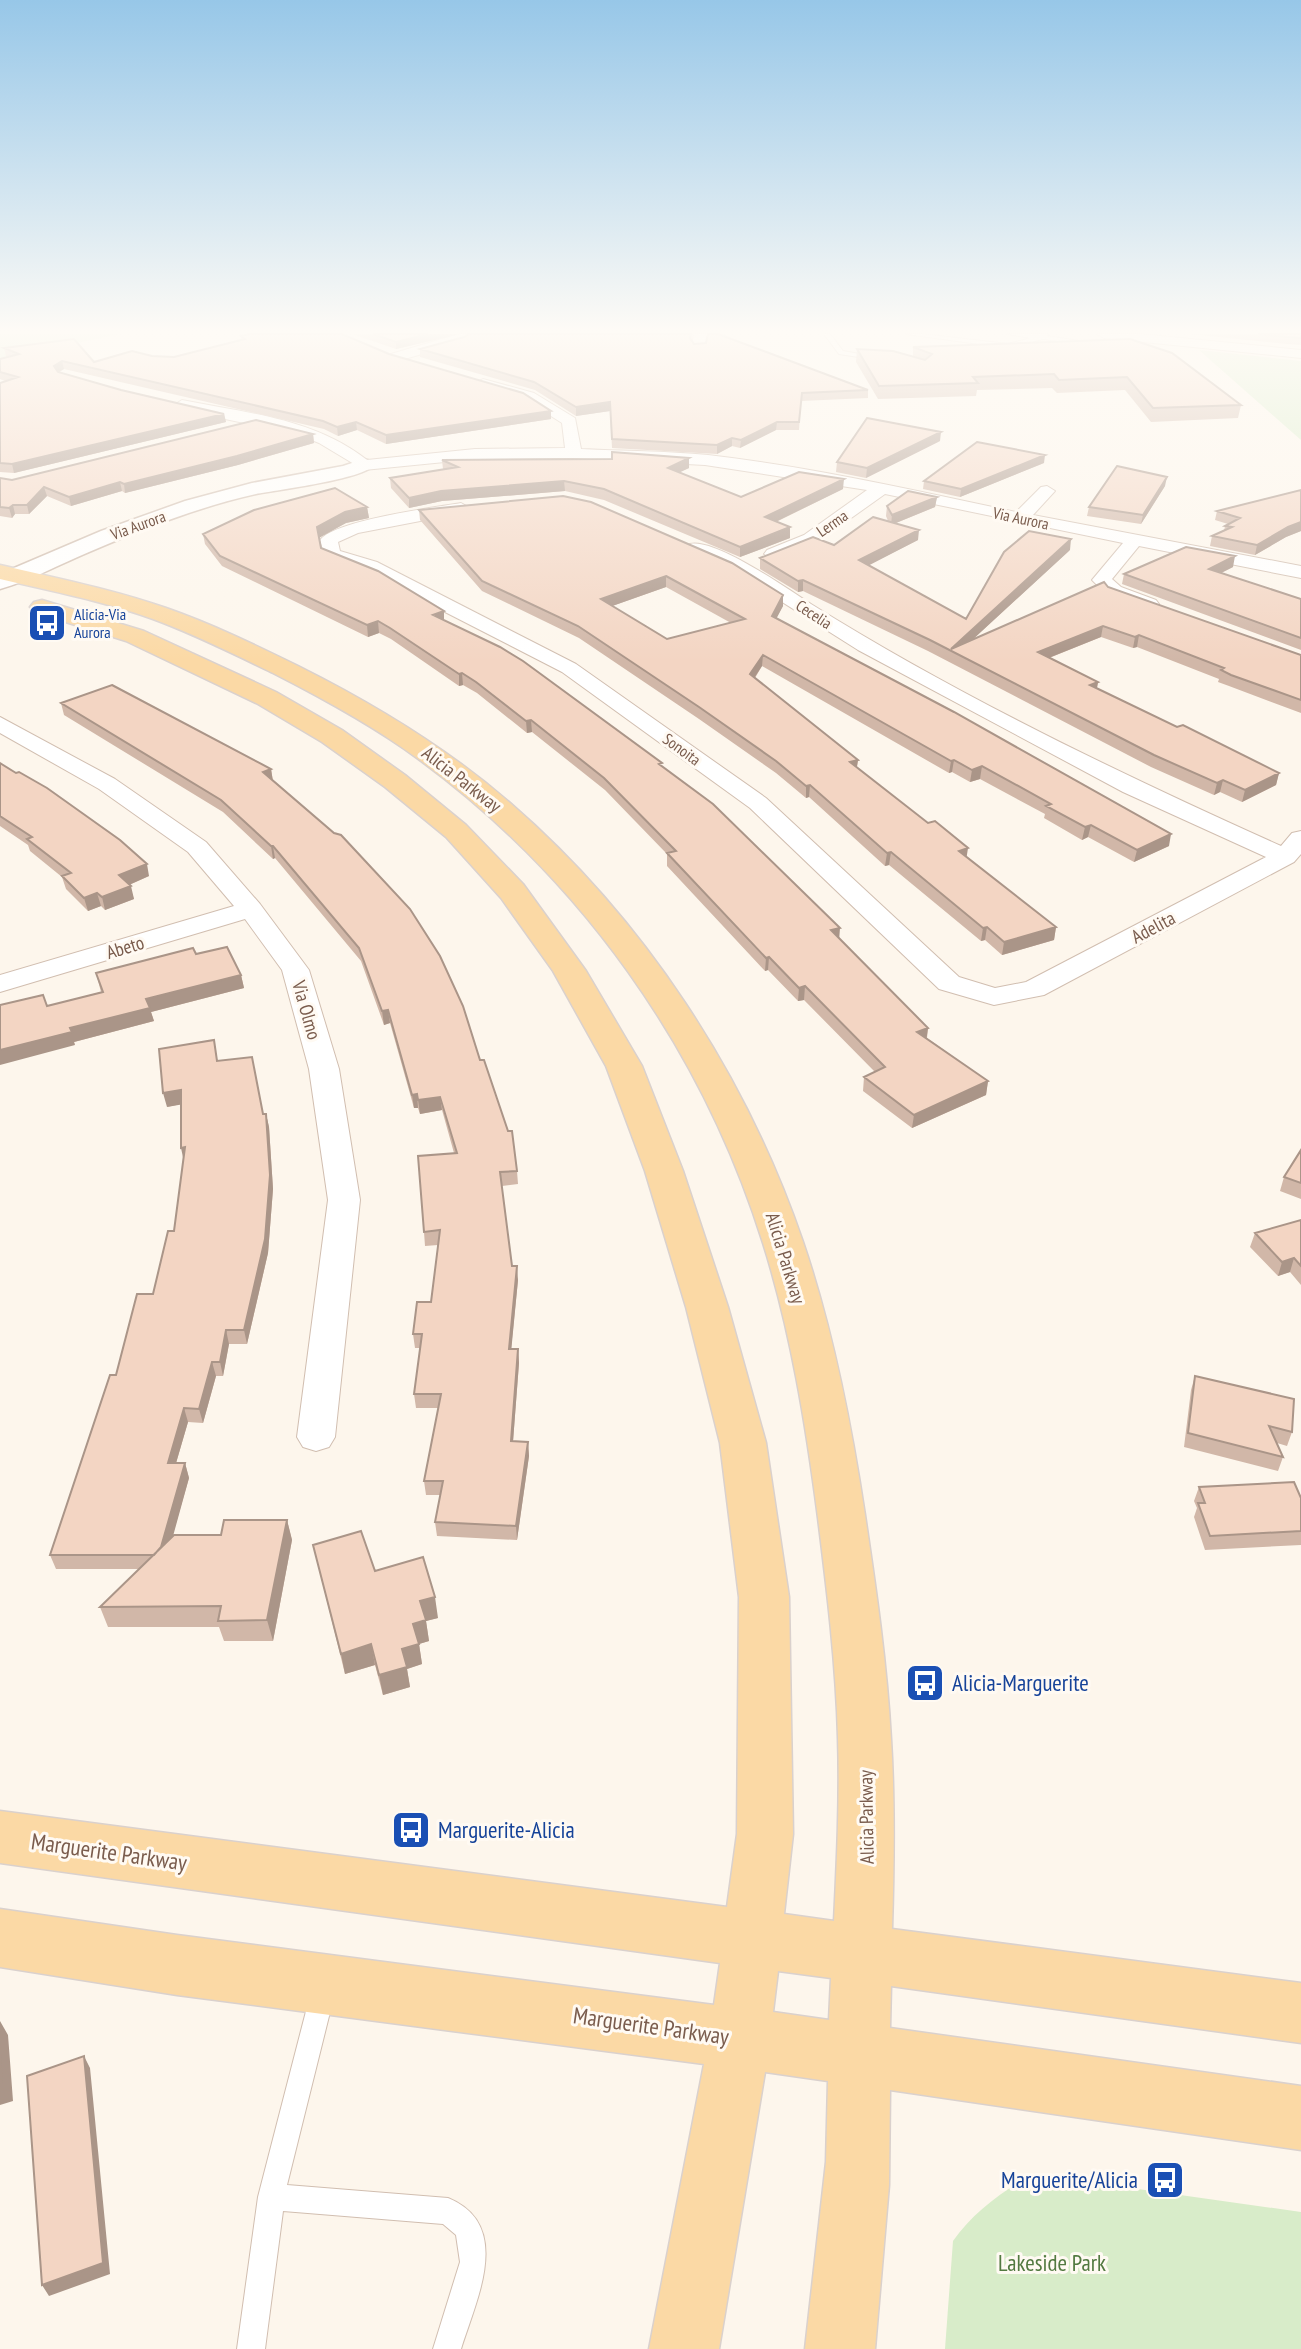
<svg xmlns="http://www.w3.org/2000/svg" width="1301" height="2349" font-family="'PT Sans Narrow',sans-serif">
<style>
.green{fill:#d8ecc9}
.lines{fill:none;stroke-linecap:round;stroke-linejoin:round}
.service-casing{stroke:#d1beb0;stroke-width:2}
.minor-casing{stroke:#d1beb0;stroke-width:2}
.tertiary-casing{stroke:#d1beb0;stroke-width:3}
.primary-casing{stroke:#dad1cd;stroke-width:3}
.service{fill:#fff;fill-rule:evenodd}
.minor{fill:#fff;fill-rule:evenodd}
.tertiary{fill:#fff;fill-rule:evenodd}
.primary{fill:#fbd9a5;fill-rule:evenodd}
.wall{fill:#d1b7a8;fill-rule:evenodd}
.shaded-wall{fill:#aa9588}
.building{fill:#f3d5c3;stroke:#aa9588;stroke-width:2;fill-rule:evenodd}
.labels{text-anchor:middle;stroke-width:6;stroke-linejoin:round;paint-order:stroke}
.far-street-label{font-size:16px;fill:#7a5c4d;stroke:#fffaf3}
.far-transit-label{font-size:16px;fill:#164399;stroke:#fffaf3;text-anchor:start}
.street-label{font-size:19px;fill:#7a5c4d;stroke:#fffaf3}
.near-transit-label{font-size:23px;fill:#164399;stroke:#fffaf3;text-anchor:start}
.near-street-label{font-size:23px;fill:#7a5c4d;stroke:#fffaf3}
.near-park-label{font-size:23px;fill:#537a41;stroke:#fffaf3}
</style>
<rect width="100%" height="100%" fill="#fdf6ec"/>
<path class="green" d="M0 334H120L0 359Z
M1199 350 1301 361V440Z
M1032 2174 1301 2212V2349H945L953 2241C973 2212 1002 2192 1032 2174Z"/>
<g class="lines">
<defs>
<path id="service" d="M824 334H830L843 351 882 358 878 360 839 354Z
M906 334H922L1008 344 1031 338 1007 334H1048L1047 336 1098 344 1095 346 1043 339 1008 348Z
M323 1980 332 1983 335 1992 287 2185 448 2198C514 2225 476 2300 461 2349H433L460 2262 456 2235 443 2224 283 2211 265 2349H237L258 2197 311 1992 314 1983Z"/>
<path id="minor" d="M459 334H476L464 342 401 360 396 361 389 357 391 354Z
M694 334H707L704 349H694L692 346Z
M1097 334H1140L1301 350V358L1104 338Z
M483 379 534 393 575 418 581 449C623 451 666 451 708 455 812 467 914 490 1016 512L1041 487 1047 486 1055 491 1033 515 1301 566V578L1139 546 1112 579 1121 587 1156 600 1159 604 1156 608 1149 610 1107 595 1092 580 1123 543 885 494 816 543 773 559 764 554 767 550 804 535 867 490 705 465 573 458 475 459 364 470 319 443 297 434 182 410 174 405 182 400C246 413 314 418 367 460L475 449 565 448 562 423 524 399 478 386 476 383Z
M461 503 470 508 467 512 358 533 338 542 340 551 377 562 576 664 766 798 959 977 995 988 1026 982 1266 857 1123 792 858 650 733 571 690 552 687 548 690 544C715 538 788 589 811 604 960 697 1121 774 1281 846L1292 833 1301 831V854L1294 862 1044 995 994 1005 939 989 750 808 562 672 363 570 325 558 320 540C336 520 432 508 461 503Z
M0 717 115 779 206 842 260 904 309 970 339 1069 360 1200 335 1437 329 1447 316 1451 303 1447 297 1437 328 1200 309 1069 282 970 245 919 0 992V975L234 906 188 852 99 789 0 733Z"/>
<path id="tertiary" d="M364 459 371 461 374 465C364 479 277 490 256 494 198 507 143 529 89 552 60 564 30 581 0 589V574L101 531 185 501 252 483 343 466Z"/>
<path id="primary" d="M0 565C55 578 112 589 166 608 212 624 255 645 298 666 374 704 447 748 510 803 644 919 746 1075 803 1242 833 1330 851 1422 865 1515 876 1589 887 1664 891 1739 895 1802 894 1865 892 1929L1301 1983V2043L891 1986 890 2028 1301 2086V2150L890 2090 889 2185 875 2349H805L826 2162 828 2081 765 2072 719 2349H649L704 2064 177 1995 0 1967V1909L177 1935 714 2005 720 1963 0 1863V1811L727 1907 737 1834 739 1597 720 1443 686 1307 645 1171 606 1066 553 971 501 898 446 837 385 787 322 742 258 704 126 641 34 612 30 607 34 602 42 600 144 631 276 692 342 730 405 775 466 825 523 884 586 971 642 1066 683 1171 728 1307 766 1443 789 1597 793 1834 784 1914 834 1921C837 1860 840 1798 838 1737 836 1663 827 1590 818 1518 806 1425 791 1332 763 1243 702 1048 581 878 417 758 372 725 322 698 273 673 234 654 194 634 153 619 103 601 51 591 0 579ZM778 1971 831 1978 829 2020 773 2012Z"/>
</defs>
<use href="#service" class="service-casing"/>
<use href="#minor" class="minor-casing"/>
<use href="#tertiary" class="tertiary-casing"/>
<use href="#primary" class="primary-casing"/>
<use href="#service" class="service"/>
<use href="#minor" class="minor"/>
<use href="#tertiary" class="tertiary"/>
<use href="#primary" class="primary"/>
</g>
<path class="wall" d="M352 334H460L396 349Z
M469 334H692L691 340 694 344 868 390V398L801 401 799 430H776L740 448 732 446 717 454 612 448 610 411 576 416 535 390 420 357V349L464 337Z
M1190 334H1301V345L1287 344Z
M241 336 389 354 551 419 386 444 357 430 338 436 324 429 64 369 58 373 121 390 224 414 226 422 14 473 0 472V383L5 381 0 379V359L8 357 6 356 4 348 94 362 152 356 174 357 241 340Z
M1130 339 1241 405 1238 418 1151 422 1125 390 1057 393 1052 388 977 390 976 396 878 399 856 362 857 349 913 356V347Z
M313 434 314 443 238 465 125 493 122 491 71 506 47 496 29 514H15L12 518 0 516V478L12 480Z
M940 441 866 478 836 472 837 462Z
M689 458V468L679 472 741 497 843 489 776 522 790 527V538L740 557 604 500 565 491 442 501 409 508 391 488 390 478 443 469 442 460Z
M1044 463 960 497 923 489 924 481Z
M1165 486 1141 524 1087 516 1089 507Z
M1301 490V531L1286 537 1255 555 1210 546 1212 536 1224 531 1225 526 1228 524 1215 520 1217 511Z
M937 497 935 507 896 523 918 540 868 565 966 619 1070 550 972 640 1108 587 1301 655V713L1229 686 1218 682 1219 679 1137 647 1133 648 1101 637 1049 658 1098 682 1097 688 1177 727 1279 773 1276 785 1242 802 1220 792 1214 795 1151 767 928 651 803 591 798 592 760 569V558L834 545 888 521 886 516 887 506Z
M367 507 369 518 346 523 319 537 321 548 444 611V621L662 766 839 938 928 1028 927 1038 988 1081 986 1095 912 1128 863 1091 864 1077 875 1072 804 1000 798 1001 768 970 765 971 667 866V854L605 790 532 732 527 733 477 693 463 685 459 686 391 639 379 633 368 637 222 566 205 544 203 534Z
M419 510 783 606 776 618 1169 846 1134 862 1088 837 1082 840 1044 818 1045 814 980 779 970 782 952 772 949 773 762 666 755 678 858 760 857 767 966 856 1056 927 1054 940 1002 955 985 940 981 941 889 865 885 866 809 797 806 798 776 773 699 719 579 638 482 591 420 520ZM666 587 731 623 667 639 612 606Z
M1233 567 1221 573 1301 599V650L1122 584 1124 574Z
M61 703 271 769 273 781 517 1171 518 1184 502 1186 512 1266 518 1280 511 1349H518L519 1363 513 1441 528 1442 529 1456 517 1540 437 1536 435 1522 441 1495H426L424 1481 439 1408H416L414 1394 420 1348H415L413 1334 431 1302 438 1245 425 1246 424 1232 454 1153 442 1110 420 1114 418 1108H414L390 1023 384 1025 361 961 275 858 273 859 223 812 64 715Z
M0 763 149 876 129 885 134 899 105 910 101 906 88 911 66 889 62 877 30 851 28 845 0 826Z
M196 954 241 975 244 988 151 1012 154 1021 74 1042 75 1045 47 1006 101 992 96 973Z
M218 1061 263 1114H266L269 1127 273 1189 268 1253 247 1344H229L223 1376H216L203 1423 188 1422 176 1463H185L189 1478 172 1537 221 1535 287 1520 292 1540 273 1641H224L219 1627H108L100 1607 139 1569H56L50 1555 116 1375 153 1294 174 1231 184 1160 181 1104 167 1107Z
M1301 1150V1199L1280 1191 1284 1177Z
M1301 1220V1285L1290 1272 1278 1276 1250 1247 1255 1233Z
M1195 1376 1292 1432 1287 1446 1277 1443 1283 1457 1278 1471 1184 1447 1191 1390Z
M1199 1487 1301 1498V1545L1205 1550 1194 1517 1197 1508 1194 1501Z
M313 1545 375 1571 438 1618 426 1621 429 1641 419 1644 422 1664 407 1669 410 1687 383 1695 375 1665 345 1674Z"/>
<path class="shaded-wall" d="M428 334H460L396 349V342Z
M62 361 64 369 55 374 54 366Z
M610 402V411L576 416V407Z
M551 411V419L386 444V435Z
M224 414 226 422 14 473 12 464Z
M356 422 357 430 338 436 337 427Z
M777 422 776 430 740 448 741 440Z
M941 432 940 441 866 478 867 468Z
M313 434 314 443 238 465 125 493 124 484Z
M732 438V446L717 454V445Z
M1045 455 1044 463 960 497 961 489Z
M689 458V468L668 478V468Z
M1167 477 1165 486 1141 524 1143 515Z
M844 479 843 489 765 527V517Z
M564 481 565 491 442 501 409 508V498L441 491Z
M120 482 122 491 71 506 69 497Z
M44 487 47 496 29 514 27 505Z
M937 497 935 507 891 525 892 515Z
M13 505 15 514 12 518 9 508Z
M367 507 369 518 346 523 319 538 317 527 345 512Z
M1301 522V531L1286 537 1255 555 1257 545 1288 527Z
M790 527V538L740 557V547Z
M919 530 918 540 858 571 859 560Z
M1071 539 1070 550 957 654 951 649Z
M1235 556 1233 567 1207 580 1209 569Z
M666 576V587L601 610V599Z
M803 580V591L798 592V581Z
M783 595V606L772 627V616Z
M444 611V623L433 615Z
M378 621 379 633 368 637 367 625Z
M1103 626 1101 637 1036 663 1038 652Z
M1139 635 1137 647 1133 648 1135 637Z
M763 655 762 666 749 686 750 674Z
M462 673 463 685 459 686V674Z
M1098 682 1096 693 1090 685Z
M531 720 532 732 527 733 526 721Z
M858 760 856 772 850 762Z
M954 760 952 772 949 773 951 761Z
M982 766 980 779 970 782 972 770Z
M271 769 273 782 263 772Z
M1279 773 1276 785 1242 802 1245 790Z
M1223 780 1220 792 1214 795 1217 783Z
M810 785 809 797 806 798V786Z
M1091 825 1088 837 1082 840 1085 827Z
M1171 834 1169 846 1134 862 1137 850Z
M271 846H273L275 858 273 859Z
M968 848 966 861 959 851Z
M891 852 889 865 885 866 887 853Z
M147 864 149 876 122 888 119 875Z
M131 886 134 899 105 910 102 897Z
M97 893 101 906 88 911 84 898Z
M987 927 985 940 981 941 983 928Z
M1056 927 1054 940 1002 955 1004 942Z
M840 928 839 941 831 930Z
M769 957 768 970 765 971 766 958Z
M241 975 244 988 151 1012 154 1021 74 1042 75 1045 0 1065V1050L70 1028 146 999Z
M805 986 804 1000 798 1001 799 988Z
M388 1010 390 1023 384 1025 382 1011Z
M928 1028 926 1042 917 1032Z
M988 1081 986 1095 912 1128 914 1115Z
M181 1090 184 1104 167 1107 163 1093Z
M417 1094 418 1108H414L412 1095Z
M440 1097 442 1110 420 1114 418 1100Z
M266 1114 269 1127 273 1189 268 1253 247 1344 244 1330Z
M185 1147 184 1162 181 1148Z
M1294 1258 1290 1272 1278 1276 1282 1262Z
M517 1266 518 1280 510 1363 509 1349Z
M226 1330 229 1344 223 1376 220 1362Z
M518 1349 519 1363 512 1455 511 1441Z
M212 1362 216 1376 203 1423 199 1409Z
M184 1408 188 1422 172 1477 168 1463Z
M528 1442 529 1456 517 1540 516 1526Z
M185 1463 189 1478 164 1569 159 1555Z
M287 1520 292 1540 273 1641 267 1620Z
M435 1597 438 1618 426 1621 429 1641 419 1644 422 1664 407 1669 410 1687 383 1695 379 1675 402 1649 413 1624 420 1601Z
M371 1644 375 1665 345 1674 341 1654Z
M0 2021 8 2035 13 2101 0 2105Z
M84 2056 90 2068 110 2274 49 2296 42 2285Z"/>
<path class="building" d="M249 334H342L389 354 523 393 551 411 386 435 356 422 337 427 323 421 62 361 54 366 58 372 121 390 224 414 12 464 0 463V383L18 377 0 372V359L19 354 4 348 74 339 94 362 132 351 152 356 174 357 245 339 241 336Z
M373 334H428L396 342Z
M469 334H691L690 338 694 344 706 343 708 334H718L868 390 802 393 799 422H777L741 440 732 438 717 445 612 439 610 402 576 407 534 382 420 349 464 337Z
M1258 334H1301V338L1288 337Z
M1130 339 1172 353 1241 405 1153 408 1127 377 1059 380 1054 374 973 377 978 383 879 386 857 349 893 351 925 360 932 354 913 347Z
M867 418 941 432 867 468 837 462Z
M256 420 313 434 237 456 124 484 120 482 69 497 44 487 27 505H13L9 508 0 507V478L12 480Z
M977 442 1045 455 961 489 924 481Z
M612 452 689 458 668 468 741 497 799 472 844 479 765 517 790 527 740 547 604 489 564 481 441 491 409 498 390 478 458 467 442 460 612 459Z
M1117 466 1167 477 1143 515 1089 507Z
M335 488 367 507 345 512 317 527 321 548 378 571 444 611 433 615 500 647 523 661 662 763 659 764 713 804 840 928 831 930 928 1028 917 1032 988 1081 914 1115 864 1077 885 1067 805 986 799 988 769 957 766 958 667 853 676 851 604 778 531 720 526 721 476 682 462 673 459 674 390 628 378 621 367 625 220 556 203 534 254 510Z
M1301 490V522L1288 527 1257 545 1212 536 1232 527 1225 526 1240 518 1217 511Z
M908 491 937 497 892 515 887 506Z
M563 496 591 502 732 563 783 595 772 616 954 712 1171 834 1137 850 1091 825 1085 827 1046 806 1051 804 982 766 972 770 954 760 951 761 763 655 750 674 858 760 850 762 928 823 935 821 968 848 959 851 1056 927 1004 942 987 927 983 928 891 852 887 853 810 785 806 786 776 761 699 707 578 626 482 581 419 510ZM666 576 745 619 667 639 601 599Z
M873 517 919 530 859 560 966 619 1004 552 1029 531 1071 539 951 649 1104 582 1108 587 1301 655V700L1231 675 1221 670 1224 668 1139 635 1135 637 1103 626 1038 652 1098 682 1090 685 1177 727 1183 725 1279 773 1245 790 1223 780 1217 783 1154 755 930 640 803 580 798 581 760 558 813 537 834 545Z
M1186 547 1235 556 1209 569 1301 599V638L1124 574Z
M112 685 271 769 263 772 334 833 341 835 410 909 440 956 463 1006 480 1060H484L508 1131H512L517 1171 500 1172 512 1266H517L509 1349H518L511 1441 528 1442 516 1526 435 1522 443 1481H424L441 1394H414L422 1334H413L417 1302H431L440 1230 424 1232 418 1156 457 1153 440 1097 418 1100 417 1094 412 1095 388 1010 382 1011 359 948 273 846H271L221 800 61 703Z
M0 763 16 773 19 772 47 788 120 840 147 864 119 875 131 886 102 897 97 893 84 898 62 876 71 873 27 839 32 837 0 816Z
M227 947 241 975 146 999 150 1008 70 1028 72 1032 0 1050V1005L43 995 47 1006 103 992 96 973 193 948 196 954Z
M214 1040 217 1061 252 1057 263 1114H266L270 1175 265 1239 244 1330H226L220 1362H212L199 1409 184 1408 168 1463H185L161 1547 154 1555H50L110 1375H116L137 1294H153L168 1231H174L185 1147 181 1148V1090L163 1093 159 1049Z
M1301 1150V1183L1284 1177Z
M1301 1220V1266L1294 1258 1282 1262 1255 1233Z
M1195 1376 1294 1399 1292 1432 1269 1426 1283 1457 1188 1433Z
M1294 1482 1301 1498V1531L1210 1536 1198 1503H1205L1199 1487Z
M224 1520H287L267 1620 218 1621 221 1606 100 1607 174 1535H221Z
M361 1531 375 1571 423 1557 435 1597 420 1601 426 1620 413 1624 419 1644 402 1649 407 1667 379 1675 371 1644 341 1654 313 1545Z
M0 2053 2 2084H0Z
M84 2056 103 2263 42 2285 27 2076Z"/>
<linearGradient id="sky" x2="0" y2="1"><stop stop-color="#97c7e8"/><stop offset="0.5" stop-color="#fefbf6"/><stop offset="1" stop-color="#fefbf6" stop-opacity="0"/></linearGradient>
<rect width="1301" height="662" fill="url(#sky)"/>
<defs>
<symbol id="bus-square" viewBox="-11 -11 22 22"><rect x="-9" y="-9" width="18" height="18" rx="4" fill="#1a4fb4" stroke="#fffaf3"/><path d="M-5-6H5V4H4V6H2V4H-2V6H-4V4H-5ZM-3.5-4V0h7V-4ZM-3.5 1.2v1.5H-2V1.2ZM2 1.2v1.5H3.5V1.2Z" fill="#fff"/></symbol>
</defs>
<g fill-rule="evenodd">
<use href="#bus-square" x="25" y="601" width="44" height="44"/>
<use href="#bus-square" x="903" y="1661" width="44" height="44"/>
<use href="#bus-square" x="389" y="1808" width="44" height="44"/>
<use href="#bus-square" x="1143" y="2158" width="44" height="44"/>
</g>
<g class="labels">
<g class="far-street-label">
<text transform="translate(1021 518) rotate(12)" y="6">Via Aurora</text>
<text transform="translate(832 523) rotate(-35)" y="6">Lerma</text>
<text transform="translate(138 525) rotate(-20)" y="6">Via Aurora</text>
<text transform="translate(814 614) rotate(33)" y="6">Cecelia</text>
<text transform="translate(682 749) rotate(36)" y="6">Sonoita</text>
</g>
<g class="far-transit-label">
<text x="74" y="620">Alicia-Via<tspan x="74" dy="18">Aurora</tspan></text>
</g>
<g class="street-label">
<text transform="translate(462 779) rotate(38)" y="7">Alicia Parkway</text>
<text transform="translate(1153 927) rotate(-28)" y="7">Adelita</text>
<text transform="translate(125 947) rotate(-17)" y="7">Abeto</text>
<text transform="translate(307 1010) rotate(74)" y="7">Via Olmo</text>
<text transform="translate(786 1258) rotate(73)" y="7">Alicia Parkway</text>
<text transform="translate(866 1817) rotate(-91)" y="7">Alicia Parkway</text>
</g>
<g class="near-transit-label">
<text x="952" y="1691">Alicia-Marguerite</text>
<text x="438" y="1838">Marguerite-Alicia</text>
<text x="1138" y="2188" text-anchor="end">Marguerite/Alicia</text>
</g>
<g class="near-street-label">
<text transform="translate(109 1852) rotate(8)" y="8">Marguerite Parkway</text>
<text transform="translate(651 2026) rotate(8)" y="8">Marguerite Parkway</text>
</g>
<g class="near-park-label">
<text x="1052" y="2271">Lakeside Park</text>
</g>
</g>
</svg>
